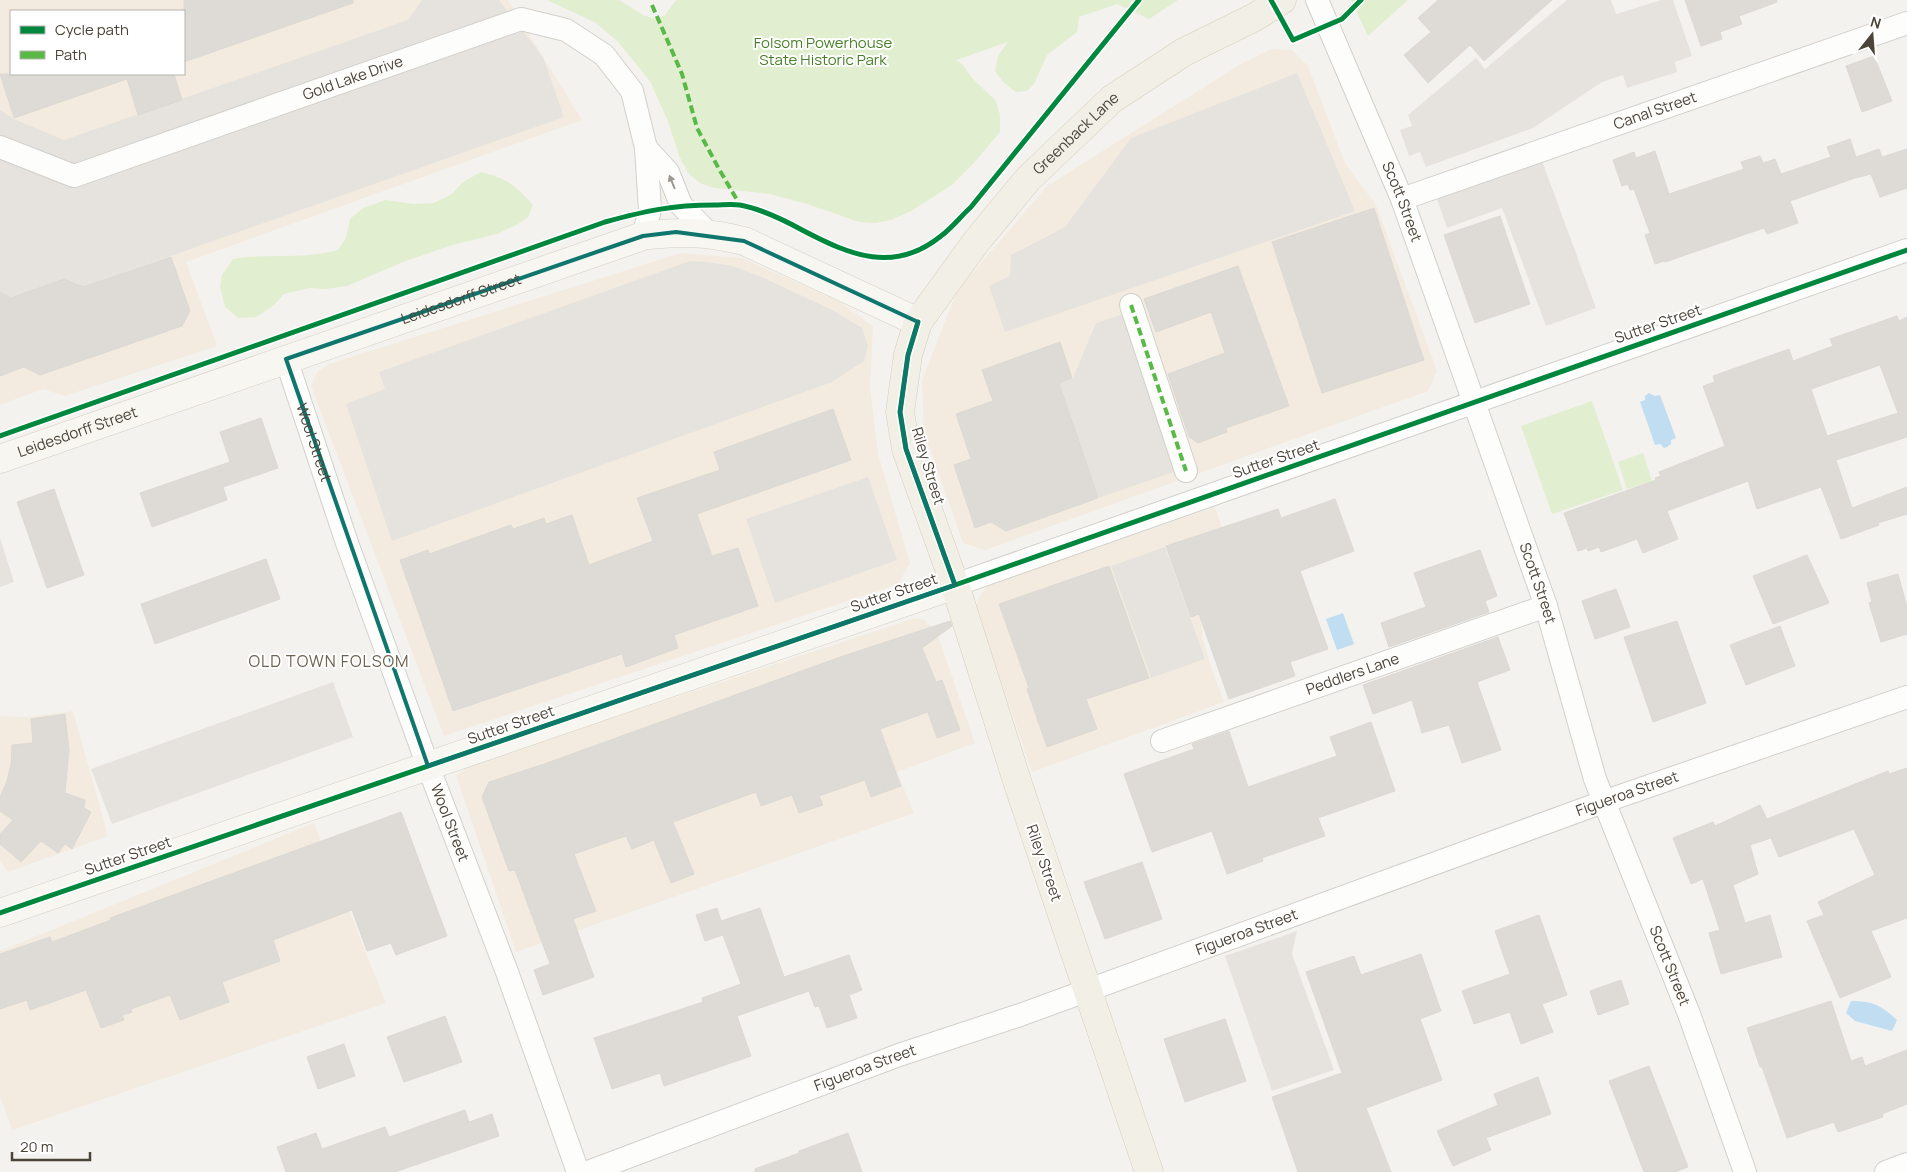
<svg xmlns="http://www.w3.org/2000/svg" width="1907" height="1172" font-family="Manrope,sans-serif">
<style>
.commercial{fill:#f3ebdf;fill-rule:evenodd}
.green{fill:#e1eecf}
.parking{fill:#e6e3df}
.water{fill:#c0ddf1}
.building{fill:#dedbd6;stroke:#dcd9d4;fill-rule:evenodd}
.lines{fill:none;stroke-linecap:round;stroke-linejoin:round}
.street-casing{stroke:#d2d0cb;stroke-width:24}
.secondary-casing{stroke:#d3cfc5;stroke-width:29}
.primary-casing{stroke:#d6cebb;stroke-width:29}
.street{stroke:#fdfdfc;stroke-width:22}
.secondary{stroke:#f7f6f1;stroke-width:28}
.primary{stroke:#f2efe6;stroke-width:28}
.quiet{stroke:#58b947;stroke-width:4;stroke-dasharray:8 4;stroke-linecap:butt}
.cycleway-casing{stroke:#fff;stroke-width:8}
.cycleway{stroke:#00873e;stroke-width:5}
.oneway{fill:#9b9791}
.marked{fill:none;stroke:#0f766e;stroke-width:4;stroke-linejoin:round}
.labels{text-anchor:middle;stroke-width:4;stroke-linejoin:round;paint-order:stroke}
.park-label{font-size:15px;fill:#4a7f2a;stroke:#fff}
.street-label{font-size:15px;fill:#4b4439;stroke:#fff}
.neighbourhood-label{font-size:16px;letter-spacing:1px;fill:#6e6250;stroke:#fff}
</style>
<rect width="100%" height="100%" fill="#f4f2ee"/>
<path class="commercial" d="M0 0H508L582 120 186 262 217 346 65 396 43 389 0 405ZM11 11H184V74H11Z
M1271 49 1292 50 1308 66 1345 163 1376 205 1437 371 1428 391 985 550 963 543 924 432 922 380 957 291 1047 186 1241 64Z
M681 253 742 258 840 302 873 326 870 387 878 454 910 563 898 584 444 736 311 386 317 372 329 364Z
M1215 507 1250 610 1202 626V636L1212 670 1224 702 1032 772 976 608 979 597 988 585Z
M915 618 925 620 937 633 975 743 897 772 914 813 516 952 456 775 473 764Z
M73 711 108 836 8 872 0 861V716L28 717Z
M314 823 386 1003 12 1130 0 1096V951Z"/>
<path class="green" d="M547 0H619L643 15 655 19 665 15 676 0H1178L1149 19 1117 4 1079 17 1077 32 1047 55 1034 84 1027 91 1016 92 1003 82 995 71 998 56 1008 42 956 60 963 65 972 78 996 101 1000 115V132L973 164 952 185 911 211 891 220 875 223 859 222 807 204 770 194 714 188 700 183 689 174 680 158 667 119 650 81 618 42 596 23Z
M1351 0H1408L1368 36Z
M481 172C506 178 517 186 533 205L528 217 518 224 497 234 449 246 403 262 347 286 326 289 310 288 284 294 273 306 256 317 238 318 225 307 220 287 222 275 233 259C269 253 301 260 338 250L346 238 350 219 363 208 385 200 414 204 434 203 452 194 463 182Z
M1592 401 1623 490 1552 514 1521 426Z
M1643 453 1652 481 1627 489 1618 462Z"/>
<path class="parking" d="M422 0H499L543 57 564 117 83 287 11 298 0 292V110L14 119 64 140 408 20Z
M1567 0H1611L1616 14 1661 0H1673L1692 56 1675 62 1677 72 1627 88 1623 75 1602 82 1533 128 1426 167 1420 152 1409 156 1400 130 1412 126 1408 115 1476 58 1485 69Z
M1297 73 1355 211 1005 332 989 286 1010 276 1011 255 1065 227 1131 138Z
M1541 158 1596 308 1546 326 1502 208 1447 228 1436 196Z
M690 261 707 262 733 266 764 278 832 310 862 328 868 346 864 361 832 382 392 541 346 404 385 389 379 372Z
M1123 314 1177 471 1098 498 1059 383 1073 378 1096 323Z
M868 477 897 560 775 603 746 519Z
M0 538 14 582 0 587Z
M1165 547 1205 659 1151 678 1111 566Z
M333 682 353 737 112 824 91 769Z
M1297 931 1292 954 1334 1070 1272 1091 1225 956Z"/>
<path class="water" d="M1649 393 1655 396 1660 395 1676 438 1671 440V444L1667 447 1664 448 1660 444 1655 445 1640 402 1645 400V396Z
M1343 613 1354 644 1337 650 1326 619Z
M1851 1001C1872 1001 1881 1005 1897 1020L1892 1031 1855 1021 1846 1013Z"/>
<path class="building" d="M184 0H353V3L184 62Z
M1438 0H1552L1484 61 1470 45 1428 83 1404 55 1431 32 1418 18Z
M1685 0H1777V2L1739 16 1742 24 1720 32 1722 39 1701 46Z
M1874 56 1892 101 1862 112 1846 66Z
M0 74H174L182 100 138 115 127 79 14 118Z
M1850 139 1856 157 1879 149 1882 157 1907 149V188L1880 197 1871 174 1855 178 1790 201 1798 223 1767 234 1764 228 1665 262 1664 261 1655 264 1645 235 1650 233 1634 189 1630 190 1628 184 1622 186 1613 160 1634 152 1636 158 1655 151 1669 194 1744 169 1741 162 1760 156 1763 163 1775 159 1781 174 1831 157 1827 147Z
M1374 208 1424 360 1322 393 1272 242Z
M1500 216 1530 304 1475 323 1444 235Z
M171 257 190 311 182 326 40 375 24 367 0 376V292L11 298 64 279 83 287Z
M1238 266 1289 406 1226 428 1227 432 1198 443 1189 437 1168 374 1225 353 1211 312 1156 332 1144 299Z
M1897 316 1899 321 1907 317V437L1836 460 1852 508 1907 487V514L1878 523 1879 525 1841 539 1821 487 1757 509 1748 481 1667 511 1678 539 1643 553 1637 539 1601 552 1599 547 1588 551 1587 548 1578 551 1564 513 1656 480 1655 478 1661 476 1659 472 1725 446 1703 386 1715 382 1713 376 1789 349 1793 361 1833 346 1830 339ZM1880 365 1898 413 1827 436 1811 389Z
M1060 342 1072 378 1059 383 1098 498 1006 531 991 522 975 528 954 465 971 459 956 414 993 401 982 370Z
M833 409 851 460 697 514 712 556 738 548 758 606 674 635 678 648 626 667 622 654 453 711 400 560 428 550 429 554 511 525 513 529 544 518 546 524 572 515 589 565 653 541 637 498 720 470 714 452Z
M261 418 278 468 223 487 227 500 152 527 140 493 230 462 220 432Z
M54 489 84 575 47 588 17 502Z
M1335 499 1354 551 1300 571 1328 649 1290 662 1295 676 1229 699 1199 614 1191 617 1166 546 1278 509 1281 518Z
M1480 550 1497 596 1485 601 1489 612 1389 647 1381 623 1426 607 1414 573Z
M1807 555 1829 603 1773 624 1753 576Z
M266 559 280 599 155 644 141 604Z
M1109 566 1149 678 1086 699 1097 729 1047 747 1027 689 1029 688 999 604Z
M1898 574 1907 607V634L1881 642 1869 603 1872 602 1867 583Z
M1616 589 1630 627 1595 639 1582 601Z
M950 621 952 626 922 648 936 682 942 680 960 730 937 738 928 712 880 729 901 786 871 797 865 780 819 796 823 805 799 813 792 795 761 806 756 792 673 822 694 874 671 883 654 840 632 849 626 836 574 854 596 911 573 919 594 977 543 995 534 970 550 964 515 870 509 871 482 797 489 782 544 764 843 656Z
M1677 621 1706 703 1653 722 1624 637Z
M1780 626 1795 666 1746 685 1730 645Z
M1498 637 1510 670 1477 682 1501 750 1462 763 1449 725 1422 733 1412 700 1373 714 1363 685Z
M65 714 69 750 65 793 85 800 84 808 91 812 72 849 65 844 58 853 41 841 21 862 0 844V834L13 820 0 811V797L7 781 11 764 12 745 33 743 31 719Z
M1371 722 1395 791 1318 818 1325 836 1262 858 1263 861 1227 874 1212 831 1152 852 1124 774 1194 749 1192 744 1229 731 1248 787 1337 756 1330 737Z
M1907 768V918L1871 931 1891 977 1840 998 1807 921 1824 915 1818 902 1875 875 1854 829 1779 857 1771 838 1750 845 1758 874 1733 885 1745 923 1770 915 1782 957 1721 974 1709 933 1720 930 1703 879 1691 884 1673 838 1713 822 1715 826 1760 805 1767 819 1888 771 1889 774Z
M401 812 447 936 396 955 391 943 367 951 352 910 273 940 280 961 222 982 229 1002 180 1020 170 995 131 1009 132 1012 122 1015 124 1020 101 1028 86 990 30 1010 27 1000 0 1009V954L50 937 52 942 111 920 110 918Z
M1142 862 1162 919 1105 939 1084 882Z
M717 908 721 921 760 908 784 977 849 955 862 990 849 995 857 1018 827 1028 819 1006 815 1007 809 991 737 1016 751 1056 664 1086 660 1073 612 1089 594 1038 703 1002 702 998 741 984 723 935 705 941 696 915Z
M1539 915 1567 995 1542 1004 1553 1032 1521 1044 1510 1012 1474 1024 1462 991 1510 974 1495 931Z
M1421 954 1441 1011 1420 1019 1442 1080 1366 1108 1391 1172H1298L1272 1097 1342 1073 1306 972 1354 956 1361 975Z
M1621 980 1629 1004 1598 1015 1590 991Z
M1831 1001 1851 1061 1862 1057 1865 1066 1907 1050V1104L1882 1114 1883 1117 1838 1132 1834 1122 1787 1138 1762 1067H1760L1747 1028Z
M445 1016 462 1062 404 1082 387 1037Z
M1225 1019 1246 1081 1185 1102 1164 1039Z
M344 1044 355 1076 318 1089 307 1057Z
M1649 1066 1688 1167 1675 1172H1644L1609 1081Z
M1538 1077 1551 1114 1486 1138 1491 1150 1453 1166 1437 1131 1498 1105 1494 1094Z
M465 1110 469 1122 492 1114 499 1136 395 1172H286L277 1147 316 1133 322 1149 385 1127 389 1137Z
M848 1133 862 1172H755V1169L799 1153V1151Z"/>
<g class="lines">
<defs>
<g id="street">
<path id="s1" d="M1317 0 1402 199 1546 606 1595 779 1689 1014 1745 1172"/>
<path id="s2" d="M0 147 74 176 521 19 566 30 604 55 632 91 646 148 650 210 643 236"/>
<path d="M646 148 668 172 681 205 710 235"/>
<path id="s3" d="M1402 199 1907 23"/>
<path d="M1131 305 1186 471"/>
<path id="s4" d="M286 359 347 543 428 766 507 972 578 1172"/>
<path d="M955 585 1907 250"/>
<path id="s5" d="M1162 741 1546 606"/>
<path id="s6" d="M588 1172 899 1055 1020 1015 1603 802 1907 697"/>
<path d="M1886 1172 1907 1164"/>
</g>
<g id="secondary">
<path id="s7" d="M0 459 643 236C680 231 707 232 744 241L918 322"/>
<path d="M0 913 955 585"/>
</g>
<g id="primary">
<path id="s8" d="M1149 1172 1019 787 955 585 906 449 900 412 908 355 918 322 976 242 1028 179 1112 99 1184 52 1255 17 1282 0"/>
</g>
</defs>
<use href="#street" class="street-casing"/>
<use href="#secondary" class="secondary-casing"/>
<use href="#primary" class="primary-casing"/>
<use href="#street" class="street"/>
<use href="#secondary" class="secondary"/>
<use href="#primary" class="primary"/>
<path class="quiet" d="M652 5 682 74 697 128 719 169 740 205
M1131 305 1186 471"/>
<defs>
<path id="cycleway" d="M1271 0 1293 40 1342 19 1361 0
M918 322 908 355 900 412 906 449 955 585
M0 436 605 222C645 211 672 205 714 205 722 205 732 204 740 205 762 209 784 220 804 231 850 255 894 274 941 236 952 228 961 216 971 207L1139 0
M0 913 955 585 1907 250"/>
</defs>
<use href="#cycleway" class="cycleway-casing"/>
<use href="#cycleway" class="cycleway"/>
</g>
<defs><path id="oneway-solid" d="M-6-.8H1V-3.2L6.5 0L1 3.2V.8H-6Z" transform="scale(1.25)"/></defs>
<use class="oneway" href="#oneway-solid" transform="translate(672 182) rotate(-112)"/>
<path class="marked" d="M676 232 744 241 918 322 908 355 900 412 906 449 955 585 428 766 286 359 643 236Z"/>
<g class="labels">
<g class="park-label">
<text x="823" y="48">Folsom Powerhouse<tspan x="823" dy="17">State Historic Park</tspan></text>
</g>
<g class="street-label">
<text dy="5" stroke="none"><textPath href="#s2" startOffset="375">Gold Lake Drive</textPath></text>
<text dy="5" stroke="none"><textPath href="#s3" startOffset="268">Canal Street</textPath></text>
<text dy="5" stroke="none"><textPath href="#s8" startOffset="1139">Greenback Lane</textPath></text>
<text dy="5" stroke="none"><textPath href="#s1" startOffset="219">Scott Street</textPath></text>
<text dy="5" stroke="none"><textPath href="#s7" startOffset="488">Leidesdorff Street</textPath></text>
<text transform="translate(1658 324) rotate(-19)" y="5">Sutter Street</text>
<text dy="5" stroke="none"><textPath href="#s7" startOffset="82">Leidesdorff Street</textPath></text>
<text dy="5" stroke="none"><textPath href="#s4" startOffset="88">Wool Street</textPath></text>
<text transform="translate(1276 459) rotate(-19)" y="5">Sutter Street</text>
<text transform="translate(928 466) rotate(73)" y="5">Riley Street</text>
<text dy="5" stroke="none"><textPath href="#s1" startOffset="624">Scott Street</textPath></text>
<text transform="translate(894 593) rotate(-19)" y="5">Sutter Street</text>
<text dy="5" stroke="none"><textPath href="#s5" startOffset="202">Peddlers Lane</textPath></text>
<text transform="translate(511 725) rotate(-19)" y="5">Sutter Street</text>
<text dy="5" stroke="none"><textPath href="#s6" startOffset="1106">Figueroa Street</textPath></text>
<text dy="5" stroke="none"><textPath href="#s4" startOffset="492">Wool Street</textPath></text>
<text transform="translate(128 856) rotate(-19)" y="5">Sutter Street</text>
<text transform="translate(1044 863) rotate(71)" y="5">Riley Street</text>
<text dy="5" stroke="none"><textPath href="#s6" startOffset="701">Figueroa Street</textPath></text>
<text dy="5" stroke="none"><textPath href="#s1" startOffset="1029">Scott Street</textPath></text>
<text dy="5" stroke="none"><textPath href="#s6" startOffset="296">Figueroa Street</textPath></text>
</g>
<g class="neighbourhood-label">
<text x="329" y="667">OLD TOWN FOLSOM</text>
</g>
</g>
<rect x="10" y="10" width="175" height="65" fill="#ffffff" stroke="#b7b4b0"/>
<rect x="20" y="26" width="25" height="8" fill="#00873e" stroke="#b7b4b0"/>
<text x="55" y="35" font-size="15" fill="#4b4439">Cycle path</text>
<rect x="20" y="51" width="25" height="8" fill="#58b947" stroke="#b7b4b0"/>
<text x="55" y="60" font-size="15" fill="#4b4439">Path</text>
<g transform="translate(1872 35) rotate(17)" stroke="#ffffff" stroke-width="4" paint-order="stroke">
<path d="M0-4L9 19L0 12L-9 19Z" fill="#4b4439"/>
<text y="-8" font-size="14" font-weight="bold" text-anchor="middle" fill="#4b4439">N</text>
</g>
<path d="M12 1152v8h78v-8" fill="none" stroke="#4b4439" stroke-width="2.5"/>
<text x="20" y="1152" font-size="15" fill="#4b4439" stroke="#ffffff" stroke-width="4" paint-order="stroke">20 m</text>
</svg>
